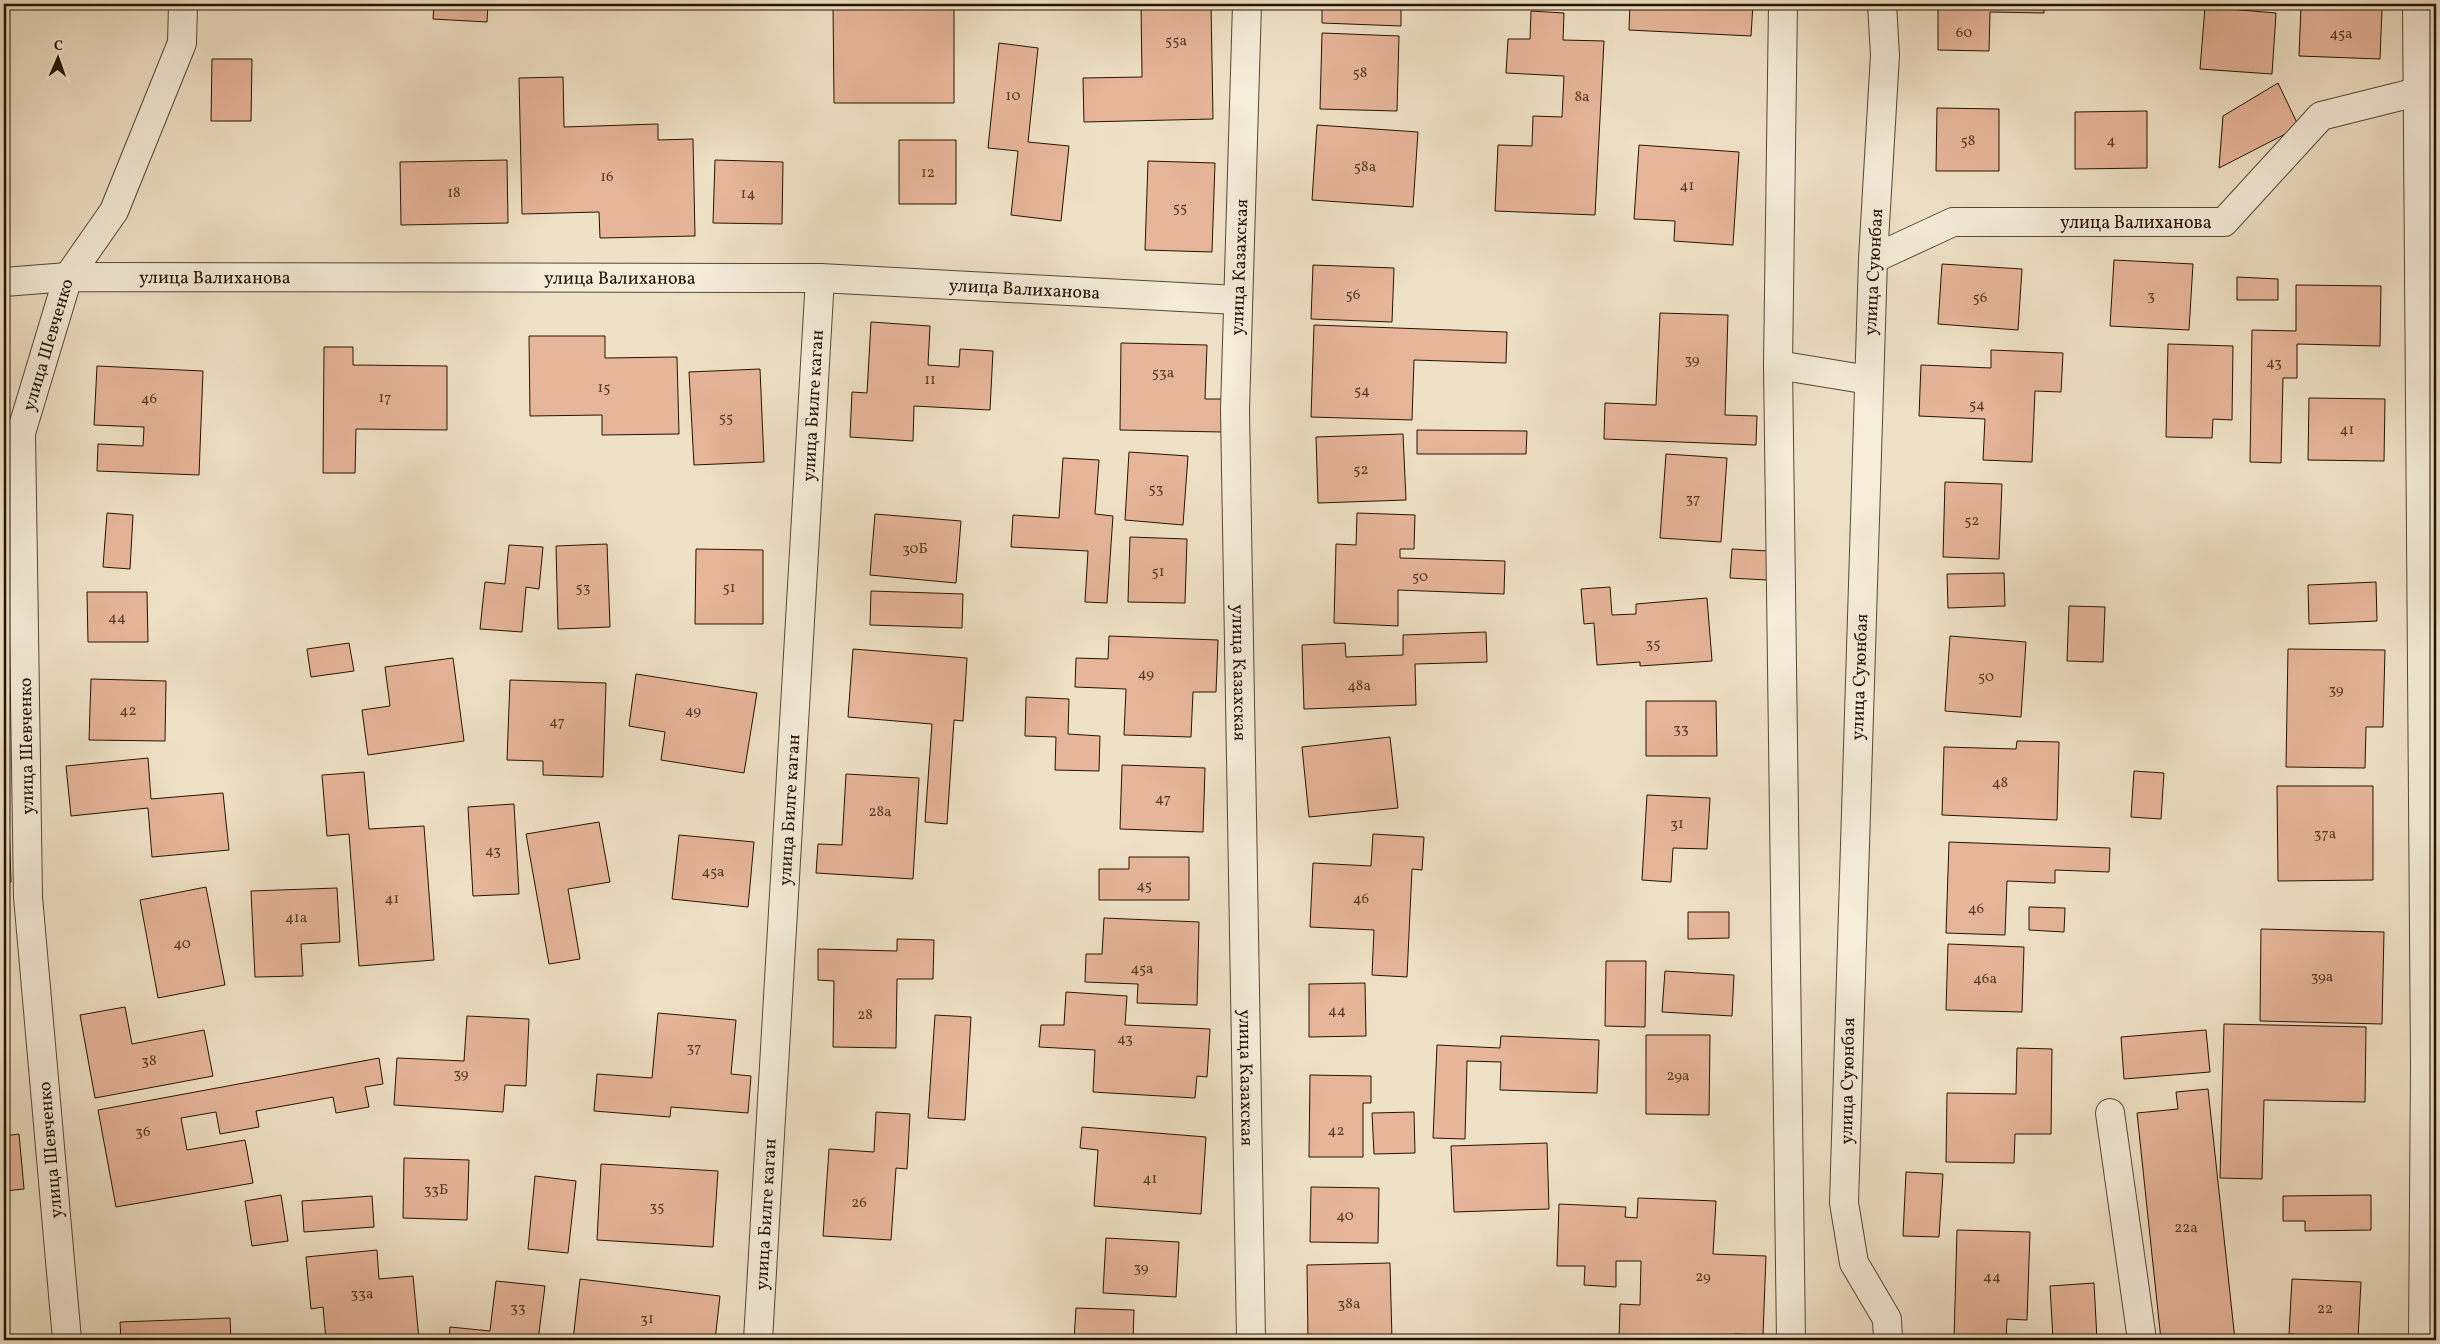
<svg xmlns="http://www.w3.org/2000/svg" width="2440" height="1344" font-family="Vollkorn,serif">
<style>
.building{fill:#e7b599;stroke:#261400}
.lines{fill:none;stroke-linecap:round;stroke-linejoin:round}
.minor-casing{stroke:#584732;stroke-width:30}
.minor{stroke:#f5ecda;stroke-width:28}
.labels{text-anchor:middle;stroke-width:4;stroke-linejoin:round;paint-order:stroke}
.number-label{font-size:15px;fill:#563c26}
.street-label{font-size:18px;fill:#261400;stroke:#f5ecda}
</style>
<rect width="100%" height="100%" fill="#efe1c6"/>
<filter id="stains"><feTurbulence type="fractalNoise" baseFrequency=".004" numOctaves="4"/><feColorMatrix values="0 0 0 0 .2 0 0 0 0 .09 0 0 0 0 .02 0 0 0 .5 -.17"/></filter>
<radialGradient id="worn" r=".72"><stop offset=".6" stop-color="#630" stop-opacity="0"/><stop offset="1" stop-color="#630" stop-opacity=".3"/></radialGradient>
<path class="building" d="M434 4H488L487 22 433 19Z
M833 4H954V103H834Z
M1141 4H1211L1213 119 1084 122 1083 78 1142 77Z
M1322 4H1401V26L1322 23Z
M1630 4H1753L1751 36 1629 30Z
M1938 4H2044V13L1990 12 1989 51 1938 50Z
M2205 7 2276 13 2272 74 2200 69Z
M2301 7 2382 9 2380 59 2299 56Z
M1531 11 1564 13 1563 40 1604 41 1595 215 1495 211 1498 145 1532 146 1533 116 1562 117 1564 76 1506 73 1508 39H1530Z
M1322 33 1399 36 1397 111 1320 109Z
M999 43 1038 48 1028 142 1069 146 1061 221 1011 215 1018 151 988 148Z
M212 59H252L251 121H211Z
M563 77 564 127 658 124V140L693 139 695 236 600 238 599 212 522 214 519 78Z
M2278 83 2299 127 2219 168 2223 116Z
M1937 108 1999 109V171H1936Z
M2147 111V168L2075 169V112Z
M1317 125 1418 132 1413 207 1312 200Z
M899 140H956V204H899Z
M1639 145 1739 152 1733 245 1674 241 1675 221 1634 219Z
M507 160 508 223 401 225 400 162Z
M715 160 783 162 782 224 713 223Z
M1148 161 1215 163 1212 252 1145 250Z
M2114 260 2193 264 2189 330 2110 326Z
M1942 264 2022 269 2018 330 1938 324Z
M1313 265 1394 268 1392 322 1311 319Z
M2237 277 2278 279V300H2237Z
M2296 285 2381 286 2380 346 2297 344V378H2283L2281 463 2250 462 2252 330 2296 331Z
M1660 313 1728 315 1725 415 1757 416 1756 445 1604 439 1605 403 1656 405Z
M871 322 930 326 928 365 959 367 960 349 993 351 990 410 914 406 913 441 850 437 852 392 867 393Z
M1314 325 1507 332 1506 363 1414 360 1412 420 1311 417Z
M529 336H605V358L677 357 679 434 602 435V415L530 416Z
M1121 343 1207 345 1205 399H1223L1222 432 1120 430Z
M2168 344 2233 346 2232 420 2213 419 2212 438 2166 437Z
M324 347H353V365L447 366V430L356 429 355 473H323Z
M1991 350 2063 353 2061 392 2035 391 2032 462 1983 460 1985 419 1919 416 1921 365 1991 368Z
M97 366 203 371 199 475 97 471 98 444 143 446 144 427 94 425Z
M760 369 764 462 694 465 689 372Z
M2309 398 2385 399 2384 461 2308 460Z
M1417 430 1527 431 1526 454H1417Z
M1403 434 1406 500 1318 503 1316 437Z
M1129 452 1188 456 1183 525 1125 520Z
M1666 454 1727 458 1721 542 1660 538Z
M1063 458 1099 460 1095 514 1113 516 1107 603 1085 602 1088 551 1011 547 1013 515 1059 518Z
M1945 482 2002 484 1999 559 1943 557Z
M107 513 133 515 130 569 103 567Z
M1357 513 1415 515 1414 549H1400V558L1505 561 1504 594 1398 590V626L1334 623 1336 544 1356 545Z
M875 514 961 521 956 583 870 575Z
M1130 537 1187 539 1185 603 1128 602Z
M607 544 610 627 558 629 556 546Z
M509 545 543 547 539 589 526 587 522 632 480 629 485 582 505 584Z
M696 549 763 550V624H695Z
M1732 549 1769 551 1767 580 1730 578Z
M2004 573 2005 606 1948 608 1947 574Z
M2376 582 2377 621 2309 624 2308 585Z
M1610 587 1612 615 1636 614V604L1707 598 1712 661 1640 666V662L1597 665 1594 623 1584 624 1581 589Z
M871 591 963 594 962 628 870 625Z
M87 592H147L148 642H88Z
M2069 606 2105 607 2103 662 2067 661Z
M1486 632 1487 662 1415 664 1416 705 1304 709 1302 645 1345 643 1346 657 1403 655V635Z
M1109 636 1218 640 1216 692H1193L1191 737 1124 735 1126 689 1075 687 1076 658 1108 659Z
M1950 636 2026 642 2021 717 1945 711Z
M349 643 354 671 311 677 307 649Z
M853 649 967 658 963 721 954 720 947 824 925 822 932 724 848 717Z
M2288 649 2385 650 2383 727H2366L2365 768 2286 767Z
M453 658 464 741 368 755 362 710 390 706 385 667Z
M636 674 757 693 744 773 661 760 665 732 629 726Z
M91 679 166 681 165 741 89 740Z
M510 680 606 683 603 777 543 775V761L507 760Z
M1026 697 1069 699 1068 734 1100 736 1099 771 1055 770 1056 737 1025 736Z
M1646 701H1716L1717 756H1646Z
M1390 737 1398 808 1309 817 1302 747Z
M2017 741 2059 742 2057 820 1942 815 1944 747 2016 749Z
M148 758 151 799 223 793 229 850 152 857 148 808 71 816 66 766Z
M4 762H7L11 882H4Z
M1122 765 1205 768 1203 832 1120 829Z
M2134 771 2164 773 2161 819 2131 817Z
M364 772 369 829 424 826 434 960 359 966 349 834 327 836 322 775Z
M846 774 919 778 913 879 816 873 818 844 842 845Z
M2277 786H2373V880L2278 881Z
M1647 795 1710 798 1707 849 1673 848 1671 882 1642 880Z
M514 804 519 894 473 896 468 807Z
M599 822 610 882 568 889 580 959 549 964 526 834Z
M1373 834 1424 837 1422 870 1412 869 1407 977 1372 975 1374 930 1310 927 1313 863 1371 866Z
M679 835 754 842 748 907 672 899Z
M1949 842 2110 848 2109 872 2055 870V883L2007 881 2005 935 1946 933Z
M1129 857H1189V900H1099V869H1129Z
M206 887 225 985 158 998 140 900Z
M337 888 340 942 301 944 303 976 255 977 251 891Z
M2029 907 2065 908 2064 932 2029 930Z
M1688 912H1729V938L1688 939Z
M1104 918 1199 922 1197 1005 1137 1003 1138 984 1085 982 1086 954H1102Z
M2261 929 2384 932 2382 1024 2260 1021Z
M897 939 934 940 933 979H897L896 1048 833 1047 834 981 818 980V949L897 951Z
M1948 944 2024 947 2022 1012 1946 1010Z
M1606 961H1646L1645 1027 1605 1026Z
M1665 971 1734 975 1732 1016 1662 1012Z
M1365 983 1366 1036 1309 1037V984Z
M1066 992 1127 996 1125 1025 1210 1029 1207 1077 1197 1076 1195 1098 1093 1092 1095 1050 1039 1047 1041 1025H1064Z
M125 1007 132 1044 204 1030 213 1076 95 1098 80 1015Z
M658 1013 736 1020 731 1074 751 1076 748 1113 671 1107 670 1117 594 1111 597 1074 652 1078Z
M935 1015 971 1017 965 1120 928 1118Z
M467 1016 529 1019 526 1086 505 1085 503 1112 394 1105 397 1058 464 1061Z
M2224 1024 2366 1027 2365 1102 2264 1100 2262 1179 2220 1178Z
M2206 1030 2210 1072 2124 1079 2121 1037Z
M1646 1035H1710L1709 1115 1646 1114Z
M1501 1036 1599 1040 1597 1093 1500 1090 1501 1062 1467 1061 1465 1139 1433 1138 1437 1045 1500 1048Z
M2017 1048 2052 1049 2051 1134H2015L2014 1163 1946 1162 1947 1093 2016 1094Z
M379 1058 383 1084 365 1087 369 1107 336 1113 333 1097 256 1111 259 1127 220 1134 216 1112 181 1118 187 1150 245 1140 253 1183 116 1207 98 1110Z
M1310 1075 1371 1076V1103H1363V1157H1309Z
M2208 1089 2235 1340H2161L2137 1113 2178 1109 2176 1092Z
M876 1112 910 1114 907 1169 896 1168 891 1240 823 1236 829 1149 874 1152Z
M1414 1112 1415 1153 1374 1154 1372 1113Z
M1082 1127 1206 1137 1201 1214 1094 1206 1098 1150 1080 1148Z
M19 1134 24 1189 4 1191V1136Z
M1547 1143 1549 1209 1454 1212 1451 1146Z
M404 1158 469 1160 467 1220 403 1218Z
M601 1164 718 1171 713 1247 597 1240Z
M1906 1172 1943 1174 1939 1237 1903 1236Z
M535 1176 576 1181 568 1253 528 1249Z
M1311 1187 1379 1188 1378 1243 1310 1242Z
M281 1195 288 1241 252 1246 245 1201Z
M2371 1195V1230L2305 1231V1221H2283V1196Z
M372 1196 374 1227 304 1232 302 1201Z
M1638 1198 1716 1201 1713 1254 1766 1256 1763 1335 1734 1334V1340H1619L1620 1304 1640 1305 1641 1261H1616V1287L1584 1285 1585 1266H1557L1559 1204 1626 1207 1625 1217 1637 1218Z
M1957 1230 2030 1232 2027 1320 2007 1319 2006 1340H1954Z
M1106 1238 1179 1242 1176 1297 1103 1293Z
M377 1250 379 1279 413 1276 419 1340H326L323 1307 311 1309 306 1257Z
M1390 1263 1392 1340H1308L1307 1265Z
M580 1279 720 1296 715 1340H573Z
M2292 1279 2361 1282 2358 1338 2289 1334Z
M496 1281 545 1286 538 1340H449L450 1327 490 1331Z
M2094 1283 2097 1340H2053L2050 1286Z
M1076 1308 1134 1310 1133 1340H1074Z
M230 1318 231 1340H121L120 1322Z"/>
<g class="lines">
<defs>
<g id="minor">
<path id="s1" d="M1247 4 1235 410 1251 1340"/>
<path d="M1783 4 1778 365 1791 1340"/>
<path d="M1882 4 1885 55 1873 259 1844 1203 1854 1263 1887 1319 1888 1340"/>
<path d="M2417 4 2425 1064 2423 1340"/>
<path id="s2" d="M1873 259 1953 222H2224L2321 116 2417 92"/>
<path id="s3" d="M4 282 68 277 820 278 1237 300"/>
<path d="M1778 365 1869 380"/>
<path d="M2110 1113 2142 1340"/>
<path id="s4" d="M67 1340 28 897 21 433 68 277 114 211 182 43 183 4"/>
<path id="s5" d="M758 1340 820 278"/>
</g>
</defs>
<use href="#minor" class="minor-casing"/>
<use href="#minor" class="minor"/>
</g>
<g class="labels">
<g class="number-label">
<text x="1964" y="37">60</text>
<text x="2341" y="38">45а</text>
<text x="1176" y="45">55а</text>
<text x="1360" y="77">58</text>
<text x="1013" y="100">10</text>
<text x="1582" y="101">8а</text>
<text x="1968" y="145">58</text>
<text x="2111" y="145">4</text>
<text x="1365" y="171">58а</text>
<text x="928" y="177">12</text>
<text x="607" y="181">16</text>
<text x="1687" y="190">41</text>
<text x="454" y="197">18</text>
<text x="748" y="198">14</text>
<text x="1180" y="212">55</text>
<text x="1353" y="299">56</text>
<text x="2151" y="300">3</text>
<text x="1980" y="302">56</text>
<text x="1692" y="364">39</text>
<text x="2274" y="367">43</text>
<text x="1163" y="377">53а</text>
<text x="930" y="384">11</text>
<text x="604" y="392">15</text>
<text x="1362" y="395">54</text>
<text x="385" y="402">17</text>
<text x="149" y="403">46</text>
<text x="1977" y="409">54</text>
<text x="726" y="422">55</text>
<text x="2347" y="434">41</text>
<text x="1361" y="474">52</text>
<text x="1156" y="493">53</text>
<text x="1693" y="503">37</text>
<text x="1972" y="525">52</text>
<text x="915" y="553">30Б</text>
<text x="1158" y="576">51</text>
<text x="1420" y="581">50</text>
<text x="583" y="592">53</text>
<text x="729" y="592">51</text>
<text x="117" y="622">44</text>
<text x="1653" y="648">35</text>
<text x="1146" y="678">49</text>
<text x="1986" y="681">50</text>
<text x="1359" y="690">48а</text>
<text x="2336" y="694">39</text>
<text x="128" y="715">42</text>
<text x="693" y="715">49</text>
<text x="557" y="726">47</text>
<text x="1681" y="733">33</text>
<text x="2000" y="787">48</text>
<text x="1163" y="803">47</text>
<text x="880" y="816">28а</text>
<text x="1677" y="828">31</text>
<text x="2325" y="838">37а</text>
<text x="493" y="855">43</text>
<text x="713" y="876">45а</text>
<text x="1144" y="890">45</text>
<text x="392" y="903">41</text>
<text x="1361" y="903">46</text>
<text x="1976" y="913">46</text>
<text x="296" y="922">41а</text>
<text x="182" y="948">40</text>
<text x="1142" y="973">45а</text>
<text x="2322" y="981">39а</text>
<text x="1985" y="983">46а</text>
<text x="1337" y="1015">44</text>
<text x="865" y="1019">28</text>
<text x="1125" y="1043">43</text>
<text x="694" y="1052">37</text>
<text x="149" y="1065">38</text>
<text x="461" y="1078">39</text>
<text x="1678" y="1080">29а</text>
<text x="1336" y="1135">42</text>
<text x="143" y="1136">36</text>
<text x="1150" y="1183">41</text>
<text x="436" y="1194">33Б</text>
<text x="859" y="1207">26</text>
<text x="657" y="1211">35</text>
<text x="1345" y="1220">40</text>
<text x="2186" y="1232">22а</text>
<text x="1141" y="1272">39</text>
<text x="1703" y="1281">29</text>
<text x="1992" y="1281">44</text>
<text x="362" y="1298">33а</text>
<text x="1349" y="1308">38а</text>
<text x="518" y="1312">33</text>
<text x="2325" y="1313">22</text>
<text x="647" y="1323">31</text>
</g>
<g class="street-label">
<text dy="6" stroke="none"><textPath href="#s2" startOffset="271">улица Валиханова</textPath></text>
<text transform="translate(1239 267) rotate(-88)" y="6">улица Казахская</text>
<text transform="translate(1873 272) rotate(-87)" y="6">улица Суюнбая</text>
<text dy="6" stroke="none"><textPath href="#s3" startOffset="211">улица Валиханова</textPath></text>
<text dy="6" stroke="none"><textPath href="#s3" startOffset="616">улица Валиханова</textPath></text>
<text dy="6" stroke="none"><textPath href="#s3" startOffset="1021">улица Валиханова</textPath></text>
<text dy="6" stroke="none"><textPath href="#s4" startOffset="1001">улица Шевченко</textPath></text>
<text dy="6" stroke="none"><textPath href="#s5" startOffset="936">улица Билге каган</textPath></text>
<text dy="6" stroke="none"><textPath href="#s1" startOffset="669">улица Казахская</textPath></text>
<text transform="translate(1859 677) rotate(-88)" y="6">улица Суюнбая</text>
<text transform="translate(26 746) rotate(-91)" y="6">улица Шевченко</text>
<text dy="6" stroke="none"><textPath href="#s5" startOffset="531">улица Билге каган</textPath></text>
<text dy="6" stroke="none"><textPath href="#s1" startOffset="1074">улица Казахская</textPath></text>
<text transform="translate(1847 1081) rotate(-89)" y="6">улица Суюнбая</text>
<text transform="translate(50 1150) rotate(-95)" y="6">улица Шевченко</text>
<text dy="6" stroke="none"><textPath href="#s5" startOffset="126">улица Билге каган</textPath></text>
</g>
</g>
<rect width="2440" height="1344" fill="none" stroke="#efe1c6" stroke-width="20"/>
<rect x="5" y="5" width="2430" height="1334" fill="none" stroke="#261400" stroke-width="2.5"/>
<rect x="10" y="10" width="2420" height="1324" fill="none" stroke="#261400"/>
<g transform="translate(58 58) rotate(2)" stroke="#f5ecda" stroke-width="4" paint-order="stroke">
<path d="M0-4L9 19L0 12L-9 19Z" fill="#261400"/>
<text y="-8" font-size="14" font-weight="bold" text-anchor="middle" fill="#261400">С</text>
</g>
<rect width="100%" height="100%" filter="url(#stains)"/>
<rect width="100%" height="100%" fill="url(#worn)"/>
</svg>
